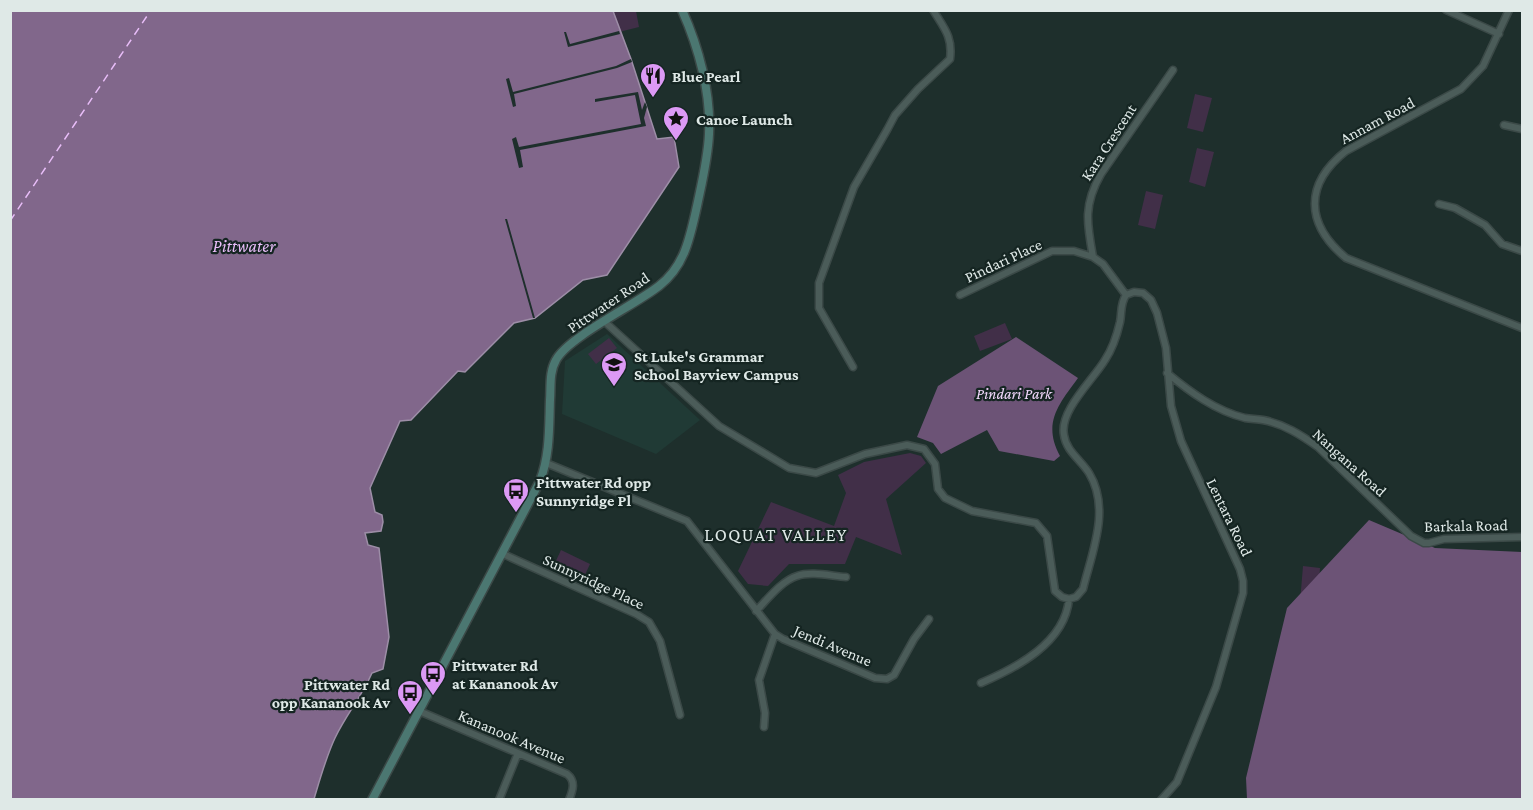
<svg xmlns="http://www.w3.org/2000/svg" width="1533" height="810" font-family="'Crimson Pro',serif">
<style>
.built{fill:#203a35}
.green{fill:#412f48}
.forest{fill:#6c5376}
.water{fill:#81678b;stroke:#9d8ea7;stroke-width:1.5}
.pier{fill:#1e2f2c}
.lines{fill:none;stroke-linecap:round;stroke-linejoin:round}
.ferry{stroke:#e8bdf8;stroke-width:1.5;stroke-dasharray:8 6;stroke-linecap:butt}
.minor-casing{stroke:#3b4947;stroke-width:9}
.secondary-casing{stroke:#3b4947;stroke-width:11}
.minor{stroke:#4b5c59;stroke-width:6}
.secondary{stroke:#4b7771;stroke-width:8}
.labels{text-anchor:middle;stroke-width:4.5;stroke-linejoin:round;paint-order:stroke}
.poi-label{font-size:16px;font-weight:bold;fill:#dfe9e7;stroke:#152522;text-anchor:start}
.street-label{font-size:16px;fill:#dfe9e7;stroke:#152522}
.park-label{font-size:16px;font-style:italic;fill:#f2d8fc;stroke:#152522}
.water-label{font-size:18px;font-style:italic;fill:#e8bdf8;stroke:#152522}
.neighbourhood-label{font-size:18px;letter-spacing:1.5px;fill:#dfe9e7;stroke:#152522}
</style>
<rect width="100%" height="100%" fill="#1e2f2c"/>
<path class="built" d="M607 334 700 420 656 454 562 414 565 361Z"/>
<path class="green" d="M613 11H636L639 27 619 32Z
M1195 94 1212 98 1203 132 1187 128Z
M1197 148 1214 152 1205 187 1189 182Z
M1146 191 1163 195 1155 229 1138 225Z
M1005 323 1012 339 980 351 974 336Z
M609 338 617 348 596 364 588 354Z
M910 453 921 456 926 463 886 499 902 555 856 537 845 564H789L768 586 748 584 738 571 771 502 834 526 846 493 838 475 864 462Z
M561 550 590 564 583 579 554 565Z
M1303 566 1320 568 1317 603 1300 602Z"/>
<path class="forest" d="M1016 337 1078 378C1059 404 1042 423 1060 456L1054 461 999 451 987 430 941 454 933 443 917 437 938 386Z
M1369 520 1435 548 1522 552V799H1247L1246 778 1287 608Z"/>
<path class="water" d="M10 11H613L631 59 657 139 674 137 679 167 607 275 583 280 535 318 514 323 465 372 458 371 411 420 400 421 370 488 375 512 382 515 383 522 381 531 365 533 368 545 379 548 389 637 383 669 372 673C362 696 346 715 335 738 326 757 320 779 314 799H11Z"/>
<path class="pier" d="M619 31 620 34 568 47 564 32H566L570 44Z
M631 59 632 62 617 68 514 94 516 106 513 107 506 79 509 78 513 92 616 66Z
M638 92 642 110 645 102 647 107 644 118 646 126 520 150 523 167 519 168 512 139 516 137 519 147 641 124 635 95 595 102V99Z
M505 219H507L535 318H533Z"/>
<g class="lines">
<path class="ferry" d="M10 221 151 10"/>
<defs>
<path id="minor" d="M1446 10 1499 34
M1509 10 1483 66 1461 89 1346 151C1304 184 1305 224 1346 258L1522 328
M1504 125 1522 129
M1439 204 1455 208 1485 225 1502 244 1522 251
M960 295 1052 251H1074L1093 257
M1126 295 1134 292 1143 293 1151 300 1157 313 1166 348 1171 406 1181 441 1240 569 1243 581V593L1216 687 1177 782 1161 800
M1126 295 1103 264 1093 257C1087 224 1083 205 1101 174L1173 70
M605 322 719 426 789 468 816 473 865 454 907 445 924 449 935 464 938 489 945 498 972 511 1036 523 1047 536 1055 591 1062 597 1069 599 1076 597 1083 589C1092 552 1111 509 1089 473 1081 460 1066 451 1064 435 1059 411 1093 380 1105 360 1113 348 1117 335 1120 322 1122 312 1120 304 1126 295
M853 367 819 308V283L854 187 887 130 895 115 918 89 950 59C953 37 944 28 933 10
M1167 373C1190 392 1216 411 1245 418 1251 419 1257 419 1263 420 1284 424 1301 435 1318 447L1411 536 1424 543H1429L1444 539 1522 537
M546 463 687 521 775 634 783 639 875 678 887 679 894 675 914 639 929 619
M503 554 636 614 649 622 660 641 680 715
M756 611C767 600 781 581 797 576 811 571 831 576 846 577
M981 683C1016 668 1065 643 1069 599
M419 711 567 774C576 781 573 790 569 800
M764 727 765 713 759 680 775 634
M499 800 518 753"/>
<path id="secondary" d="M372 800 540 481C550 455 549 428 550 400 551 387 549 372 556 360 568 337 635 305 659 286 685 266 690 237 697 206 702 182 708 158 709 134 711 93 699 48 682 10"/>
</defs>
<use href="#minor" class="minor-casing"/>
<use href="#secondary" class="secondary-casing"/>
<use href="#minor" class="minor"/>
<use href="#secondary" class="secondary"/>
</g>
<defs>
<symbol id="restaurant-pin" viewBox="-11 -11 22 30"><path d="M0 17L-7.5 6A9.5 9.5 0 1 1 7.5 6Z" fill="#dc99f5" stroke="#152522"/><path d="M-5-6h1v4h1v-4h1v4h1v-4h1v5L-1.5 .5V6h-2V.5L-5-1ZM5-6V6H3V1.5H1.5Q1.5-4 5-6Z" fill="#111"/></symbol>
<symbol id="sight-pin" viewBox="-11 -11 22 30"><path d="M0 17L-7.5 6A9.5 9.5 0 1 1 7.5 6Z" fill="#dc99f5" stroke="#152522"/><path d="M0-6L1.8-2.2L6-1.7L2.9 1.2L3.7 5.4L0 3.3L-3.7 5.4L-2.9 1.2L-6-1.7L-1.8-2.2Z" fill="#111"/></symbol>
<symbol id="school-pin" viewBox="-11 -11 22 30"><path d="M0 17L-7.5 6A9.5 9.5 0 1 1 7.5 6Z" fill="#dc99f5" stroke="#152522"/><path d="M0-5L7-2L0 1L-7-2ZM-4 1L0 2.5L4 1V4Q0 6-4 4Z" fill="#111"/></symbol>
<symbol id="bus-pin" viewBox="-11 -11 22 30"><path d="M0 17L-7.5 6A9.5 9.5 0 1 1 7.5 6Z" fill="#dc99f5" stroke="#152522"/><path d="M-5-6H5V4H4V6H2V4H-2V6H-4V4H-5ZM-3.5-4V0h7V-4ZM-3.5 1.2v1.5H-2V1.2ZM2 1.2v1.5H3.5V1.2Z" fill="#111"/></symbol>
</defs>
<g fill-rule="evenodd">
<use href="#restaurant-pin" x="638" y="61" width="30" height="40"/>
<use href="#sight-pin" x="661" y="104" width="30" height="40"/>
<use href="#school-pin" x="599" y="350" width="30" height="40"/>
<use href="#bus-pin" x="501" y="476" width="30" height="40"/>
<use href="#bus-pin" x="418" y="659" width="30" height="40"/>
<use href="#bus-pin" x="395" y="678" width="30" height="40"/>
</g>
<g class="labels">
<g class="poi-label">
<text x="672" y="82">Blue Pearl</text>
<text x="696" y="125">Canoe Launch</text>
<text x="634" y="362">St Luke's Grammar<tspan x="634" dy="18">School Bayview Campus</tspan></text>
<text x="536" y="488">Pittwater Rd opp<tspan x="536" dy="18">Sunnyridge Pl</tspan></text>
<text x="452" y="671">Pittwater Rd<tspan x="452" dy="18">at Kananook Av</tspan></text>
<text x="390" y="690" text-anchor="end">Pittwater Rd<tspan x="390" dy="18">opp Kananook Av</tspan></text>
</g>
<g class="street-label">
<text transform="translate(1377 120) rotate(-28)" y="6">Annam Road</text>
<text transform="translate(1108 142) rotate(-57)" y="6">Kara Crescent</text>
<text transform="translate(1003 260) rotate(-25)" y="6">Pindari Place</text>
<text transform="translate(608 302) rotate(-34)" y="6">Pittwater Road</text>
<text transform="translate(1350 462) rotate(42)" y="6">Nangana Road</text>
<text transform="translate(1230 517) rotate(64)" y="6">Lentara Road</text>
<text transform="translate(1466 525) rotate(-1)" y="6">Barkala Road</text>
<text transform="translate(594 581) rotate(25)" y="6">Sunnyridge Place</text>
<text transform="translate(833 645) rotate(23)" y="6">Jendi Avenue</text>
<text transform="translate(512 736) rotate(23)" y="6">Kananook Avenue</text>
</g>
<g class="park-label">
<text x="1014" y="399">Pindari Park</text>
</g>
<g class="water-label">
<text x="244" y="252">Pittwater</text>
</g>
<g class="neighbourhood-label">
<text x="776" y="541">LOQUAT VALLEY</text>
</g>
</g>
<rect width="1533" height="810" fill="none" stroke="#dfe9e7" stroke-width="24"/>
</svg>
